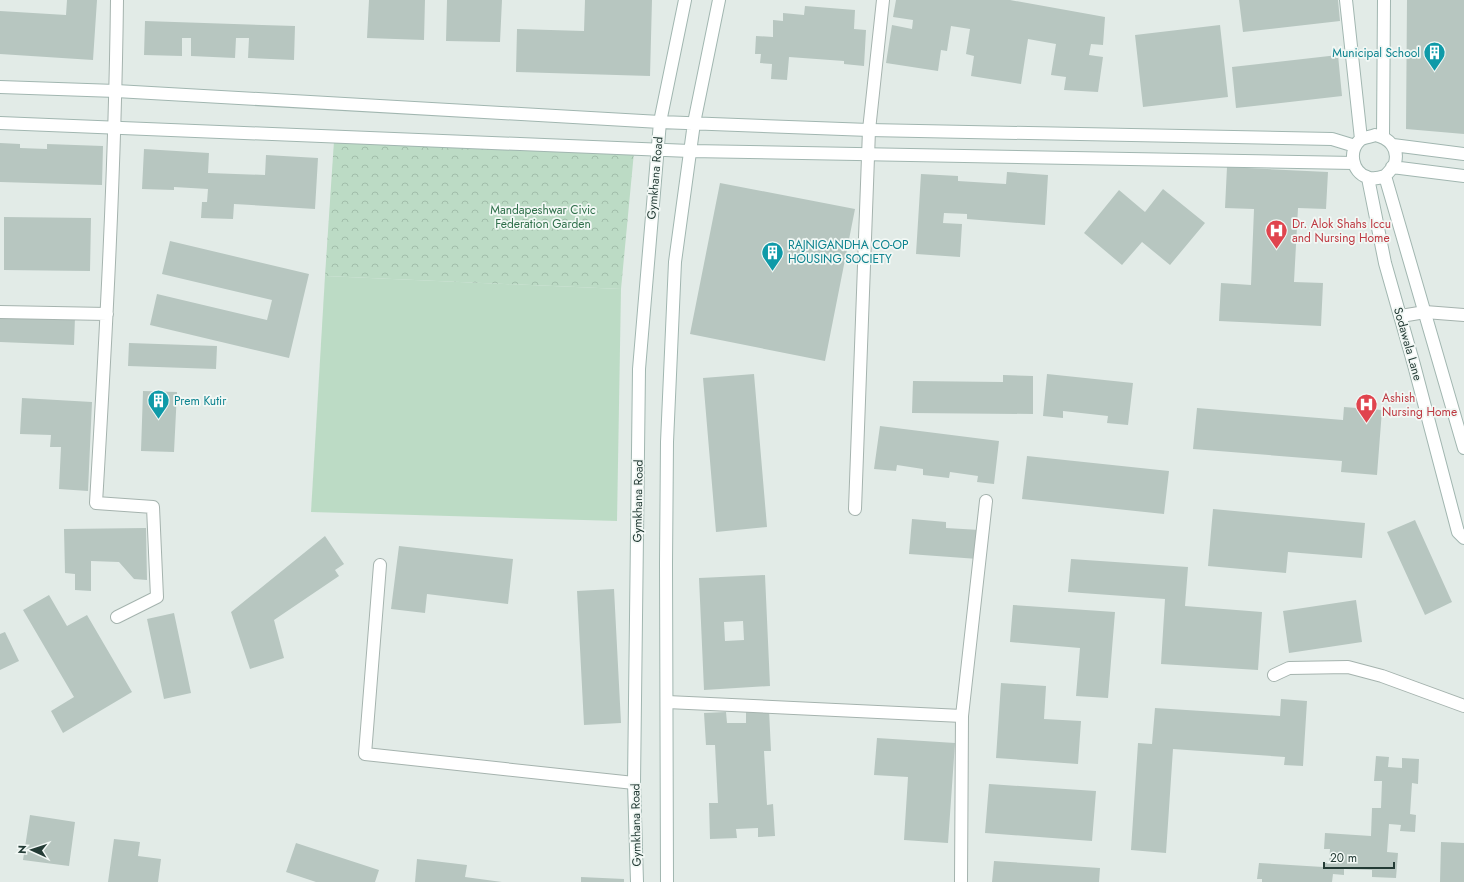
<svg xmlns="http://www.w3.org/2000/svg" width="1464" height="882" font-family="Jost,sans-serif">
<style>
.grass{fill:#bcdbc5}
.park{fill:url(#park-crowns)}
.building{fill:#b7c6c0;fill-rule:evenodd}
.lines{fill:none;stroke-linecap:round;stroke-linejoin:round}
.street-casing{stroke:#a5b3ae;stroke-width:14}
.secondary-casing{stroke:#a1b6b0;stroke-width:14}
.street{stroke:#fff;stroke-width:12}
.secondary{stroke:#fff;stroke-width:12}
.labels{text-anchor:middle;stroke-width:3.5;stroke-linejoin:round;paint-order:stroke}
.culture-label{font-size:12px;fill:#0d838f;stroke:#f2f8f5;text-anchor:start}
.street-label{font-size:12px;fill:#233b35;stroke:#f2f8f5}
.park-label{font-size:12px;fill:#30704b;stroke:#f2f8f5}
.health-label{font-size:12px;fill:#be3a42;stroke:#f2f8f5;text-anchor:start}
</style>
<defs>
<pattern id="park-crowns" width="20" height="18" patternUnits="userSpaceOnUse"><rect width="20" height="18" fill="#bcdbc5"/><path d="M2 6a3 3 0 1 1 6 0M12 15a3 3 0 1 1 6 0" fill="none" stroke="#a1bdaa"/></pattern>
</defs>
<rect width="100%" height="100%" fill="#e2ebe7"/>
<path class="grass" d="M325 276 621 289 617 521 311 512Z"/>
<path class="park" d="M334 141 634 152 621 289 325 276Z"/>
<path class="building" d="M67 0H97L93 60 0 54V11L66 15Z
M369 0H425L424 40 367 38Z
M447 0H502L500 42 446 41Z
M585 0H652L650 76 516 72 517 29 584 31Z
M896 0H1010L1105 17 1103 45 1091 44 1089 55 1103 57 1098 92 1064 90 1066 77 1051 75 1056 44 1028 39 1021 84 971 76 974 56 966 54 970 29 951 26 947 51 941 50 938 71 886 63 892 25 912 29 913 20 893 17Z
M1239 0H1338L1340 21 1243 32Z
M1407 0H1464V134L1406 129Z
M805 6 855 10 854 29 866 30 864 66 844 64V61L789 57 787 80 771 79 772 64 760 63 761 54H755L756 36 773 37V20L783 21V13L804 15Z
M145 21 295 26 294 60 248 58 249 38H236L235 58 191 56V38H182V56L144 55Z
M1220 25 1228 97 1143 107 1135 35Z
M1338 55 1342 96 1236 108 1232 67Z
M0 143 20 144V148L47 149V144L103 146 102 185 0 182Z
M144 149 209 153 208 173 265 175 266 155 318 158 315 209 234 204 233 219 201 218 202 202H207L208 189 174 187V190L142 189Z
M1227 167 1328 172 1326 209 1298 208 1294 282 1323 283 1321 326 1219 321 1221 283 1251 285 1254 209 1225 208Z
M1007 172 1048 175 1045 225 967 219V214L944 213 943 223 962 224 960 257 916 254 921 174 958 176V181L1006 184Z
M720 183 855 209 825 361 690 334Z
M1163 189 1205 223 1170 265 1142 242 1122 265 1084 233 1119 190 1145 212Z
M4 217 91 218 90 271 4 270Z
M170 241 309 274 289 358 150 325 157 294 267 320 272 300 162 274Z
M0 314 75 317 74 345 0 342Z
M129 343 217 346 216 369 128 366Z
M754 374 767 527 716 532 703 378Z
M1047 374 1133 383 1128 425 1107 423 1108 416 1063 411V418L1043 416Z
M1003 375 1033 376V414L912 413 913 381 1003 382Z
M143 391 177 392 174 452 141 451Z
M22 398 92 402 88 491 59 489 61 447H50L51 435 20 434Z
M1344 407 1382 410 1377 475 1341 472 1342 461 1193 449 1197 408 1343 420Z
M880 426 999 441 994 484 977 482 978 476 950 472 949 478 923 475V469L897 465 896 471 874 469Z
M1027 456 1169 471 1164 514 1022 499Z
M1213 509 1365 523 1362 558 1288 552 1286 573 1208 566Z
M912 519 946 522V528L980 530 978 559 909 554Z
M1415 520 1452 602 1425 615 1387 532Z
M146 528 147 580 134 579 119 562 91 561V591L75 590V574L65 573 64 529Z
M325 536 344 564 335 570 339 576 274 620 284 658 250 669 231 612Z
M399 546 513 559 508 604 427 594 425 613 391 609Z
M1071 559 1188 567 1185 606 1262 612 1258 670 1161 664 1165 599 1068 592Z
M765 575 770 686 704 690 699 578ZM743 621 744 640 725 641 724 622Z
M614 589 621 723 584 725 577 591Z
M49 595 67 626 87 615 132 692 63 733 51 711 74 697 23 610Z
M1356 600 1362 642 1289 653 1283 611Z
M1013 605 1115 612 1108 698 1076 696 1080 648 1010 642Z
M174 613 191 693 164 699 147 619Z
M5 632 19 661 0 670V634Z
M1001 683 1046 686 1044 719 1081 721 1078 764 996 758Z
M1281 699 1307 701 1303 766 1284 765 1285 757 1173 749 1166 853 1131 850 1138 743 1152 744 1155 708 1280 716Z
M769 710 771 751H764L767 805 773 804 775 836 758 837V828L736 829 737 838 710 839 709 803H718L715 745H706L704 713 726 712 727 723H746V711Z
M877 738 955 743 948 843 904 840 908 777 874 775Z
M1376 756 1389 757 1388 767 1402 768V758L1419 759 1418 784 1412 783 1410 814 1416 815 1415 832 1400 831 1401 825 1389 824 1387 852 1398 853 1396 878 1372 877V870L1344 869V875L1333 874 1332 882H1262V879H1257L1259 863 1323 867V863H1329L1330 849H1324L1325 833 1371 836 1372 808H1381L1382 781H1374Z
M989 784 1096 791 1092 841 985 833Z
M30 815 75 822 69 866 23 860Z
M114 839 140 842 138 856 161 859 158 882H108Z
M1441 842 1464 843V882H1440Z
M296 843 379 870 375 882H316L286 872Z
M417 859 467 865 465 877 502 882H415Z
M994 861 1100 868 1099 882H992Z
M581 877 624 879V882H581Z"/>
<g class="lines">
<defs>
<path id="street" d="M117 0C115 168 106 335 96 503L153 507 157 597 117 617
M0 312 107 314
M1401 316 1425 312 1464 315
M855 509 869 130 883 0
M380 565 365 754 634 783
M1274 675 1289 668 1348 667 1382 676 1464 706
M667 702 962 716 986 501
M961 882 962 716"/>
<path id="secondary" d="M1346 0 1361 139
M0 87 116 91 660 122 869 130 1332 139 1355 146
M0 123 690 151 1354 163
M1375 135C1389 138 1399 148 1395 163 1393 168 1389 172 1385 176 1379 178 1373 180 1367 177 1352 172 1348 151 1360 140 1364 137 1371 137 1375 135Z
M1383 137 1384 0
M1393 145 1464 154
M1392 167 1464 176
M1385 176 1464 448
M1368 178 1385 263 1414 365 1458 532 1464 538
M637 882 634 783 639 369 660 122 685 0
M667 882 666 564 667 442 675 262 694 123 719 0"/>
</defs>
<use href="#street" class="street-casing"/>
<use href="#secondary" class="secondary-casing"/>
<use href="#street" class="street"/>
<use href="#secondary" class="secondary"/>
</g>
<defs>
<symbol id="building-pin" viewBox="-11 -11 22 30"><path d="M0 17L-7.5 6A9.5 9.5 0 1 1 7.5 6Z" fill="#0f9aa8" stroke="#f2f8f5"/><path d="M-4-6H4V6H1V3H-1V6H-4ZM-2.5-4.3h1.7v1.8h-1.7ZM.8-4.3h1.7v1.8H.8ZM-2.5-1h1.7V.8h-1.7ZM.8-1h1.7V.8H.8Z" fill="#fff"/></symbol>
<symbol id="hospital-pin" viewBox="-11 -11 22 30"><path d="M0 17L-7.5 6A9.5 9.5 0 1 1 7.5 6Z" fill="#e0444e" stroke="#f2f8f5"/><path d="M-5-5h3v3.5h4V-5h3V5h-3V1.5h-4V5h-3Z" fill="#fff"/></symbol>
</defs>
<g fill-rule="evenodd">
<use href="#building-pin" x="1422" y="40" width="25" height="34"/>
<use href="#hospital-pin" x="1264" y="218" width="25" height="34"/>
<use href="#building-pin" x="760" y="240" width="25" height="34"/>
<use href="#building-pin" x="146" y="388" width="25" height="34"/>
<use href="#hospital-pin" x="1354" y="392" width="25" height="34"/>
</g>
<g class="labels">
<g class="culture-label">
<text x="1420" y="57" text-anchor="end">Municipal School</text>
<text x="788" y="249">RAJNIGANDHA CO-OP<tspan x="788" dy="14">HOUSING SOCIETY</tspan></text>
<text x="174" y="405">Prem Kutir</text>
</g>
<g class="street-label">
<text transform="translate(655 178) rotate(-85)" y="4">Gymkhana Road</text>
<text transform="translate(1408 344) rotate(74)" y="4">Sodawala Lane</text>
<text transform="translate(638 501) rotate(-89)" y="4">Gymkhana Road</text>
<text transform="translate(636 825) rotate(-91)" y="4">Gymkhana Road</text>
</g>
<g class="park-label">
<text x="543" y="214">Mandapeshwar Civic<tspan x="543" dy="14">Federation Garden</tspan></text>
</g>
<g class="health-label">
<text x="1292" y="228">Dr. Alok Shahs Iccu<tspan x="1292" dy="14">and Nursing Home</tspan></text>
<text x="1382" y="402">Ashish<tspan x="1382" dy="14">Nursing Home</tspan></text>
</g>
</g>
<g transform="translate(32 850) rotate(273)" stroke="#f2f8f5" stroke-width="3" paint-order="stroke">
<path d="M0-3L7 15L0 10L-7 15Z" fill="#233b35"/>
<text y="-6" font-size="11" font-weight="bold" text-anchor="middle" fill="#233b35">N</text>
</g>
<path d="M1324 862v6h70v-6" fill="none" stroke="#233b35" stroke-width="2"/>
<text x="1330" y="862" font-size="12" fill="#233b35" stroke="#f2f8f5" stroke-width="3" paint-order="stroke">20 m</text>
</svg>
